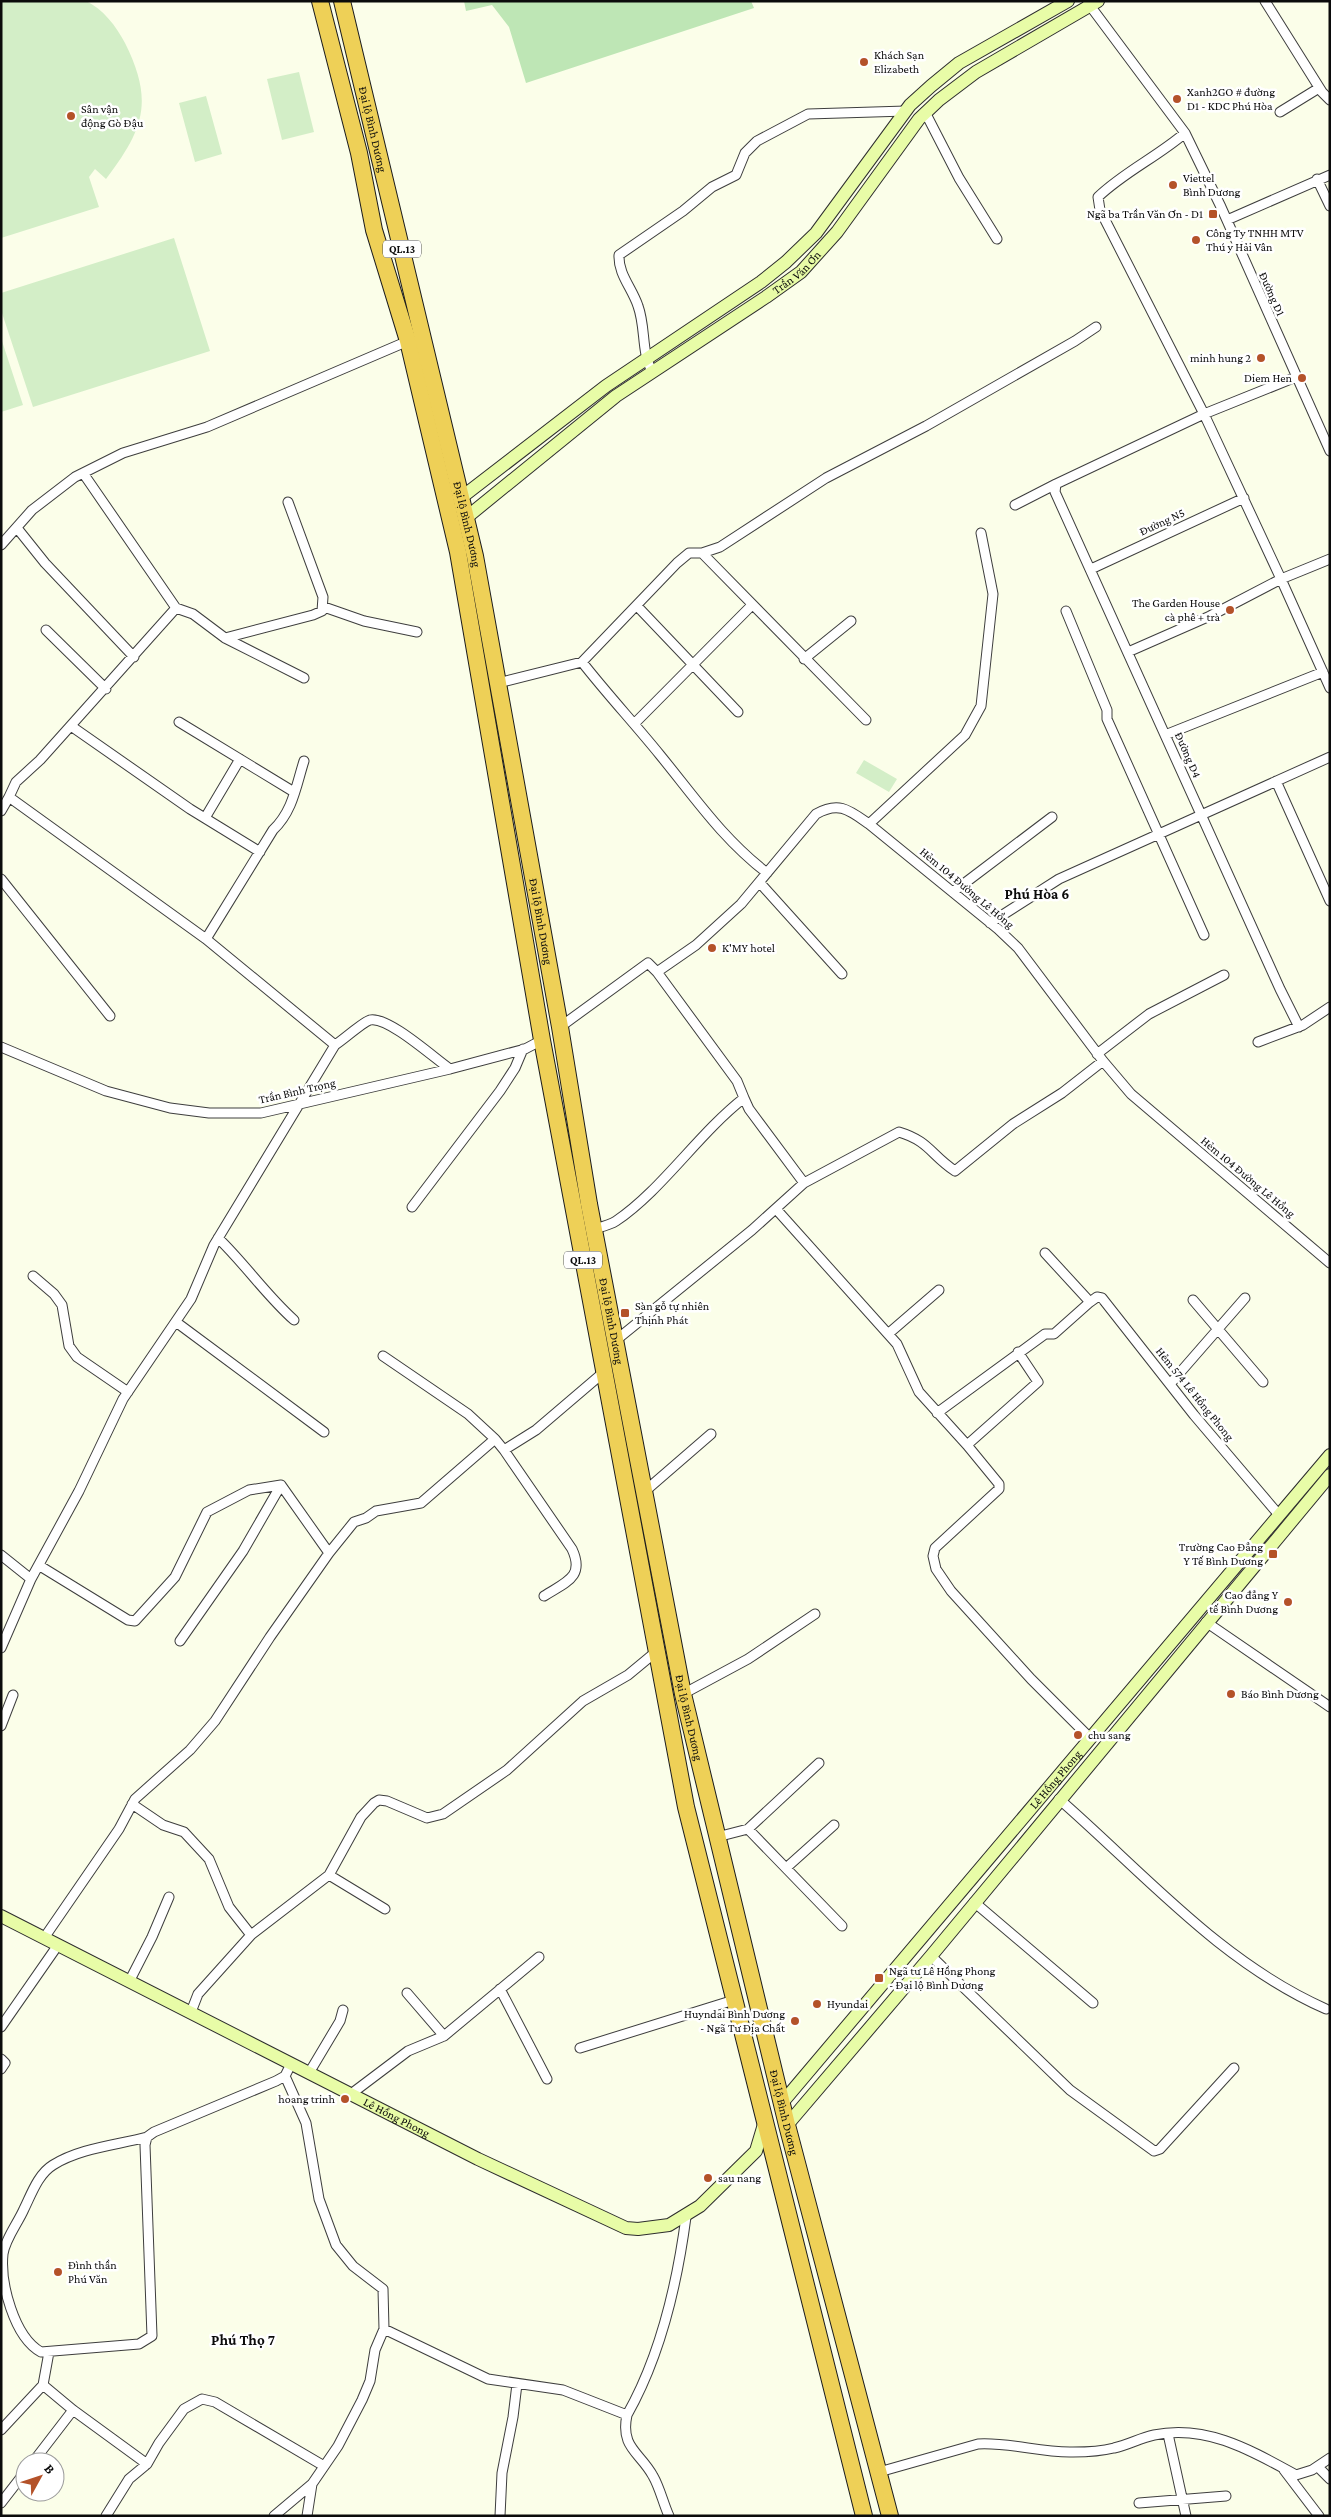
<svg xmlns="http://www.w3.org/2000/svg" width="1331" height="2517" font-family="'Crimson Pro',serif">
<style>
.green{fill:#bee6b5}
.pitch{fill:#d3eec7}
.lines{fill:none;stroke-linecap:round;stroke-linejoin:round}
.street-casing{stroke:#3e3e3e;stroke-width:11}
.secondary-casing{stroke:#2d2d2d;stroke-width:14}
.highway-casing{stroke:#1c1c1c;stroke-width:18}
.street{stroke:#fff;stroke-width:9}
.secondary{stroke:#e8fca7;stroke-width:12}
.highway{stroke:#eed057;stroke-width:16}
.poi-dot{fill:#b45229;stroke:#fff;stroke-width:2}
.labels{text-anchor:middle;stroke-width:5;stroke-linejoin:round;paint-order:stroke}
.shield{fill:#fff;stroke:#545454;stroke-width:1}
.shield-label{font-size:11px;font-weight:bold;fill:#0b0b0b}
.poi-label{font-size:12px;fill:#0b0b0b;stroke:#fff;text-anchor:start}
.street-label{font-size:12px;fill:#0b0b0b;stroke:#fff}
.quarter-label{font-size:15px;font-weight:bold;fill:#0b0b0b;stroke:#fff}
</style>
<rect width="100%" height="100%" fill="#fbfee9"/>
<path class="green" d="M464 1H751L754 8 526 83 509 27 492 5 466 11Z"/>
<path class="pitch" d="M1 1H86C103 9 116 26 125 43 154 101 144 129 106 179L95 169 89 177 99 207 1 238Z
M299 72 314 132 282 140 267 79Z
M206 96 222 154 195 162 179 103Z
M174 238 210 351 33 407 1 310V293Z
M1 338 23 405 1 412Z
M864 760 897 779 889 792 856 773Z"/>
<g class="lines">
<defs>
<path id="street" d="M1265 1 1322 92 1330 100
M1088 3 1185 133 1221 207 1330 451
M925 112 959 178 997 239
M1280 112 1319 88
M1185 133C1157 157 1124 172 1098 197L1100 210 1204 414 1296 377
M1317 179 1330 206
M1227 220 1330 175
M652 371C641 352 646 328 638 306 632 288 618 274 619 255L683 211 712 187 736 175 745 153 757 141 808 114 906 111
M83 473 176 608 193 614 225 638 304 678
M1015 505 1056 484
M17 528 45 563 134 657
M1 545 32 510 75 477 123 453 207 427 408 341
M702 553 866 720
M1330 559 1281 579 1330 688
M1091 569 1244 498
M637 606 738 712
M324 607 364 621 417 632
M1066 611 1107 710V719L1204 935
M46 630 106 689
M225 638 313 615 322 611 323 597 288 502
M1128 652 1210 616 1281 579 1204 414 1056 484 1055 492 1280 989 1299 1027
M804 659 851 621
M582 662 677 563 689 553H702L720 547 826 478 926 426 1075 341 1096 327
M498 683 582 662C607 694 635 724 660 755 696 799 722 838 767 873
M179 722 294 792
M635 723 752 605
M71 726 190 809 260 852
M1165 735 1323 672
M1276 781 1330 901
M1 811 9 797
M205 818 240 759
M869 824 965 735 981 706 993 594 981 533
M1 879 110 1016
M760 883 842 974
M953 892 1052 817
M990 923 1059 879 1330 757
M206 939 273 830C293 811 296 786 304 761
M657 972 737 1081 744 1098
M560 1027 648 963 657 972 696 945 741 904 816 814C839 801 849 810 869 824L998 929 1018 948 1103 1061 1131 1094 1330 1263
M1258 1042 1303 1025 1330 1007
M335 1045C343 1040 363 1022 370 1020 388 1016 434 1058 450 1069
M1 1047 106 1091 170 1108 209 1113H261L450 1069 525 1049 542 1040
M1097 1054 1149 1014 1224 975
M412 1207 500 1091 515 1068 523 1049
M776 1209 897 1344 919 1392 967 1445
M594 1229C601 1227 610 1225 616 1221 662 1190 698 1134 744 1098L749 1109 804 1183
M218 1238C245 1264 266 1295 294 1320
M33 1276 54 1294 62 1305 69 1346 77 1357 128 1392
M1193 1300 1263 1382
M1090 1302 1097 1297 1102 1298 1194 1415 1279 1515
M176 1322 324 1432
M888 1334 939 1290
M615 1341 752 1230 804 1183 899 1132C929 1141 931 1155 955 1171L1013 1124 1062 1093 1103 1061
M1018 1352 1038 1382 967 1445 999 1484V1489L935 1548 933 1556 936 1569 951 1591 1031 1679 1090 1738
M383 1356 468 1414 495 1439
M1170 1384 1245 1298
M937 1413 1045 1334H1054L1090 1302 1045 1253
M504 1450 572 1549C585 1577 566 1582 544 1596
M644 1492 711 1434
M1 1555 31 1579
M40 1566 128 1620 135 1621 175 1577 207 1512 249 1490 281 1485
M1206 1622 1330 1707
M180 1641 243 1551 281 1485 329 1553
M1 1648 31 1579 79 1491 123 1399 191 1299 214 1245 335 1045 206 939 9 797 16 782 40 760 176 608
M683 1694 748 1659 815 1614
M1 1726 13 1695
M1059 1799C1145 1874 1220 1962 1326 2009
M132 1804 163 1825 184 1832 209 1859 229 1907 251 1935
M748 1829 819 1763
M717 1837 748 1829 842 1926
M786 1868 834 1825
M329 1875 385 1909
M974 1902 1093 2003
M44 1938 119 1829 135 1799 190 1750 215 1721 270 1637 329 1553 354 1522 366 1518 376 1511 421 1503 495 1439 504 1450 536 1430 604 1372
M931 1956 1070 2090 1154 2151 1160 2149 1234 2068
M130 1980 152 1937 169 1897
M500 1989 547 2079
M407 1993 444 2036
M191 2012 198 1994 251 1935 329 1875 361 1817 374 1803 379 1800 387 1801 427 1818 443 1814 507 1770 583 1701 628 1675 657 1651
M1 2027 58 1945
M580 2048 734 2000
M1 2059 5 2063 1 2069
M309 2073 340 2021 343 2010
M351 2094 408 2051 444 2036 539 1957
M147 2137C117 2145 80 2148 53 2165 38 2174 31 2195 24 2209 18 2223 5 2239 3 2254 0 2283 14 2337 41 2352L139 2344 152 2336 145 2145 147 2137 154 2132 276 2081 285 2076 291 2064
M384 2329 488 2379 563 2390 627 2415C661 2355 677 2285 686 2217
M43 2385 73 2410 147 2464
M627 2415C620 2448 640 2452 653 2476 660 2488 663 2503 669 2516
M1 2430 43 2385 49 2352
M1168 2434 1186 2516
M33 2462 73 2410
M1318 2467 1330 2479
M1284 2470 1319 2516
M879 2472 978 2444C1010 2442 1041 2453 1073 2452 1085 2452 1102 2451 1114 2448 1128 2445 1140 2438 1154 2435 1207 2424 1252 2451 1296 2475L1312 2470 1330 2458
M1 2503 25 2472
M1139 2503 1226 2496
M106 2516 129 2479 147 2464 159 2443 184 2409 202 2399 215 2402 324 2466
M274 2516 312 2484 338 2446 362 2400 370 2381 375 2350 384 2329 383 2289 353 2266 336 2245 319 2199 306 2123 285 2076
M307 2516 312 2484
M500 2516 502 2473 513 2417 517 2384"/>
<g id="secondary">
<path d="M462 497 606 386 761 282 786 262 816 233 910 105 931 86 959 63 1068 1"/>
<path id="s1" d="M467 517 616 396 766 297 801 272 837 232 919 119 939 100 976 72 1098 1"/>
<path id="s2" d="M1 1916 478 2159 626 2228 638 2229 669 2225 700 2206 756 2151 765 2121"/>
<path id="s3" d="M781 2104 1330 1455"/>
<path d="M787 2125 931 1956 1330 1475"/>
</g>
<g id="highway">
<path d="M320 1 359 153 374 230 408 341 458 552 542 1040 686 1807 864 2516"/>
<path id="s4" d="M342 1 475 556 560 1027 589 1204 683 1694 787 2125 890 2516"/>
</g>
</defs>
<use href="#street" class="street-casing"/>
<use href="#secondary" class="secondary-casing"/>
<use href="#highway" class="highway-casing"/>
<use href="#street" class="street"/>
<use href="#secondary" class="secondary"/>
<use href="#highway" class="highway"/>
</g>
<g class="poi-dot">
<circle cx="864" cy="62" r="5"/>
<circle cx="1177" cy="99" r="5"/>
<circle cx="71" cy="116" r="5"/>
<circle cx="1173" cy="185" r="5"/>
<rect x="1208" y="209" width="10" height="10" rx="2.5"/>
<circle cx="1196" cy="240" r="5"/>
<circle cx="1261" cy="358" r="5"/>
<circle cx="1302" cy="378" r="5"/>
<circle cx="1230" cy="610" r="5"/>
<circle cx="712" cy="948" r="5"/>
<rect x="620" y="1308" width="10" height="10" rx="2.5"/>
<rect x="1268" y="1549" width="10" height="10" rx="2.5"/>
<circle cx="1288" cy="1602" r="5"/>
<circle cx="1231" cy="1694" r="5"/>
<circle cx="1078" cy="1735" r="5"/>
<rect x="874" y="1973" width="10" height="10" rx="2.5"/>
<circle cx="817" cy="2004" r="5"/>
<circle cx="795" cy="2021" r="5"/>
<circle cx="345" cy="2099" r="5"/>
<circle cx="708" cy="2178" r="5"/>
<circle cx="58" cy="2272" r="5"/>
</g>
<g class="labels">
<g class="shield">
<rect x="383" y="240.5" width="38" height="17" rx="4"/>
<rect x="564" y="1251.5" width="38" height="17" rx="4"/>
</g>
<g class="shield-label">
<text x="402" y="253">QL.13</text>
<text x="583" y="1264">QL.13</text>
</g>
<g class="poi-label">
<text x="874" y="59">Khách Sạn<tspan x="874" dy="14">Elizabeth</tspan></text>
<text x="1187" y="96">Xanh2GO # đường<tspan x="1187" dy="14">D1 - KDC Phú Hòa</tspan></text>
<text x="81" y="113">Sân vận<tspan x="81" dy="14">động Gò Đậu</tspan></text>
<text x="1183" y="182">Viettel<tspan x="1183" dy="14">Bình Dương</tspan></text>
<text x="1203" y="218" text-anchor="end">Ngã ba Trần Văn Ơn - D1</text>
<text x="1206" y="237">Công Ty TNHH MTV<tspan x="1206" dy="14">Thú y Hải Vân</tspan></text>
<text x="1251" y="362" text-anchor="end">minh hung 2</text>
<text x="1292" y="382" text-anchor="end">Diem Hen</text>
<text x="1220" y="607" text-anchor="end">The Garden House<tspan x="1220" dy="14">cà phê + trà</tspan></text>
<text x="722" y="952">K'MY hotel</text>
<text x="635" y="1310">Sàn gỗ tự nhiên<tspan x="635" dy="14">Thịnh Phát</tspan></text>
<text x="1263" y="1551" text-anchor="end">Trường Cao Đẳng<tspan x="1263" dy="14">Y Tế Bình Dương</tspan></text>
<text x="1278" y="1599" text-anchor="end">Cao đẳng Y<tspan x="1278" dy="14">tế Bình Dương</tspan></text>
<text x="1241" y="1698">Báo Bình Dương</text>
<text x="1088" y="1739">chu sang</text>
<text x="889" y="1975">Ngã tư Lê Hồng Phong<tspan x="889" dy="14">- Đại lộ Bình Dương</tspan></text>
<text x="827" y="2008">Hyundai</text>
<text x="785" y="2018" text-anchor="end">Huyndai Bình Dương<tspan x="785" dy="14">- Ngã Tư Địa Chất</tspan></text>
<text x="335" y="2103" text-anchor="end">hoang trinh</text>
<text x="718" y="2182">sau nang</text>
<text x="68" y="2269">Đình thần<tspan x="68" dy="14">Phú Văn</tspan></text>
</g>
<g class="street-label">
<text dy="4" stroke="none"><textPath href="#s4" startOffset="132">Đại lộ Bình Dương</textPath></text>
<text dy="4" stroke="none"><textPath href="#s1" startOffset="411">Trần Văn Ơn</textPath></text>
<text transform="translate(1272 294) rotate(66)" y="4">Đường D1</text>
<text transform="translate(1162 522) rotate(-25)" y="4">Đường N5</text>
<text dy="4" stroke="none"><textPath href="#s4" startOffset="538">Đại lộ Bình Dương</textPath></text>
<text transform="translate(1188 755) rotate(66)" y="4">Đường D4</text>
<text transform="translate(967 888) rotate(40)" y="4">Hẻm 104 Đường Lê Hồng</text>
<text dy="4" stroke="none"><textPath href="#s4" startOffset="942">Đại lộ Bình Dương</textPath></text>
<text transform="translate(297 1091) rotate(-13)" y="4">Trần Bình Trọng</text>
<text transform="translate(1248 1177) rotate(40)" y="4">Hẻm 104 Đường Lê Hồng</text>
<text dy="4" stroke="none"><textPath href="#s4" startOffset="1348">Đại lộ Bình Dương</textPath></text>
<text transform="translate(1195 1394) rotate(51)" y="4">Hẻm 574 Lê Hồng Phong</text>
<text dy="4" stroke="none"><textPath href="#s4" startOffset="1752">Đại lộ Bình Dương</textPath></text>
<text dy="4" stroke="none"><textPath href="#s3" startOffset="425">Lê Hồng Phong</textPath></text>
<text dy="4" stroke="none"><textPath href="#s4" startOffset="2158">Đại lộ Bình Dương</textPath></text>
<text dy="4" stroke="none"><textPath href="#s2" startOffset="444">Lê Hồng Phong</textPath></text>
</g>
<g class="quarter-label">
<text x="1037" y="899">Phú Hòa 6</text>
<text x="243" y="2345">Phú Thọ 7</text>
</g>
</g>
<rect width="1331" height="2517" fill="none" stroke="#0b0b0b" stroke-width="5"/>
<g transform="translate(40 2477) rotate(50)"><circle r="24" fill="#ffffff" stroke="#9d9d9d"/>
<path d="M0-4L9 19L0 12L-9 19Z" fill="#b45229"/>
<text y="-8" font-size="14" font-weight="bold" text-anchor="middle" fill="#0b0b0b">B</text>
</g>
</svg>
